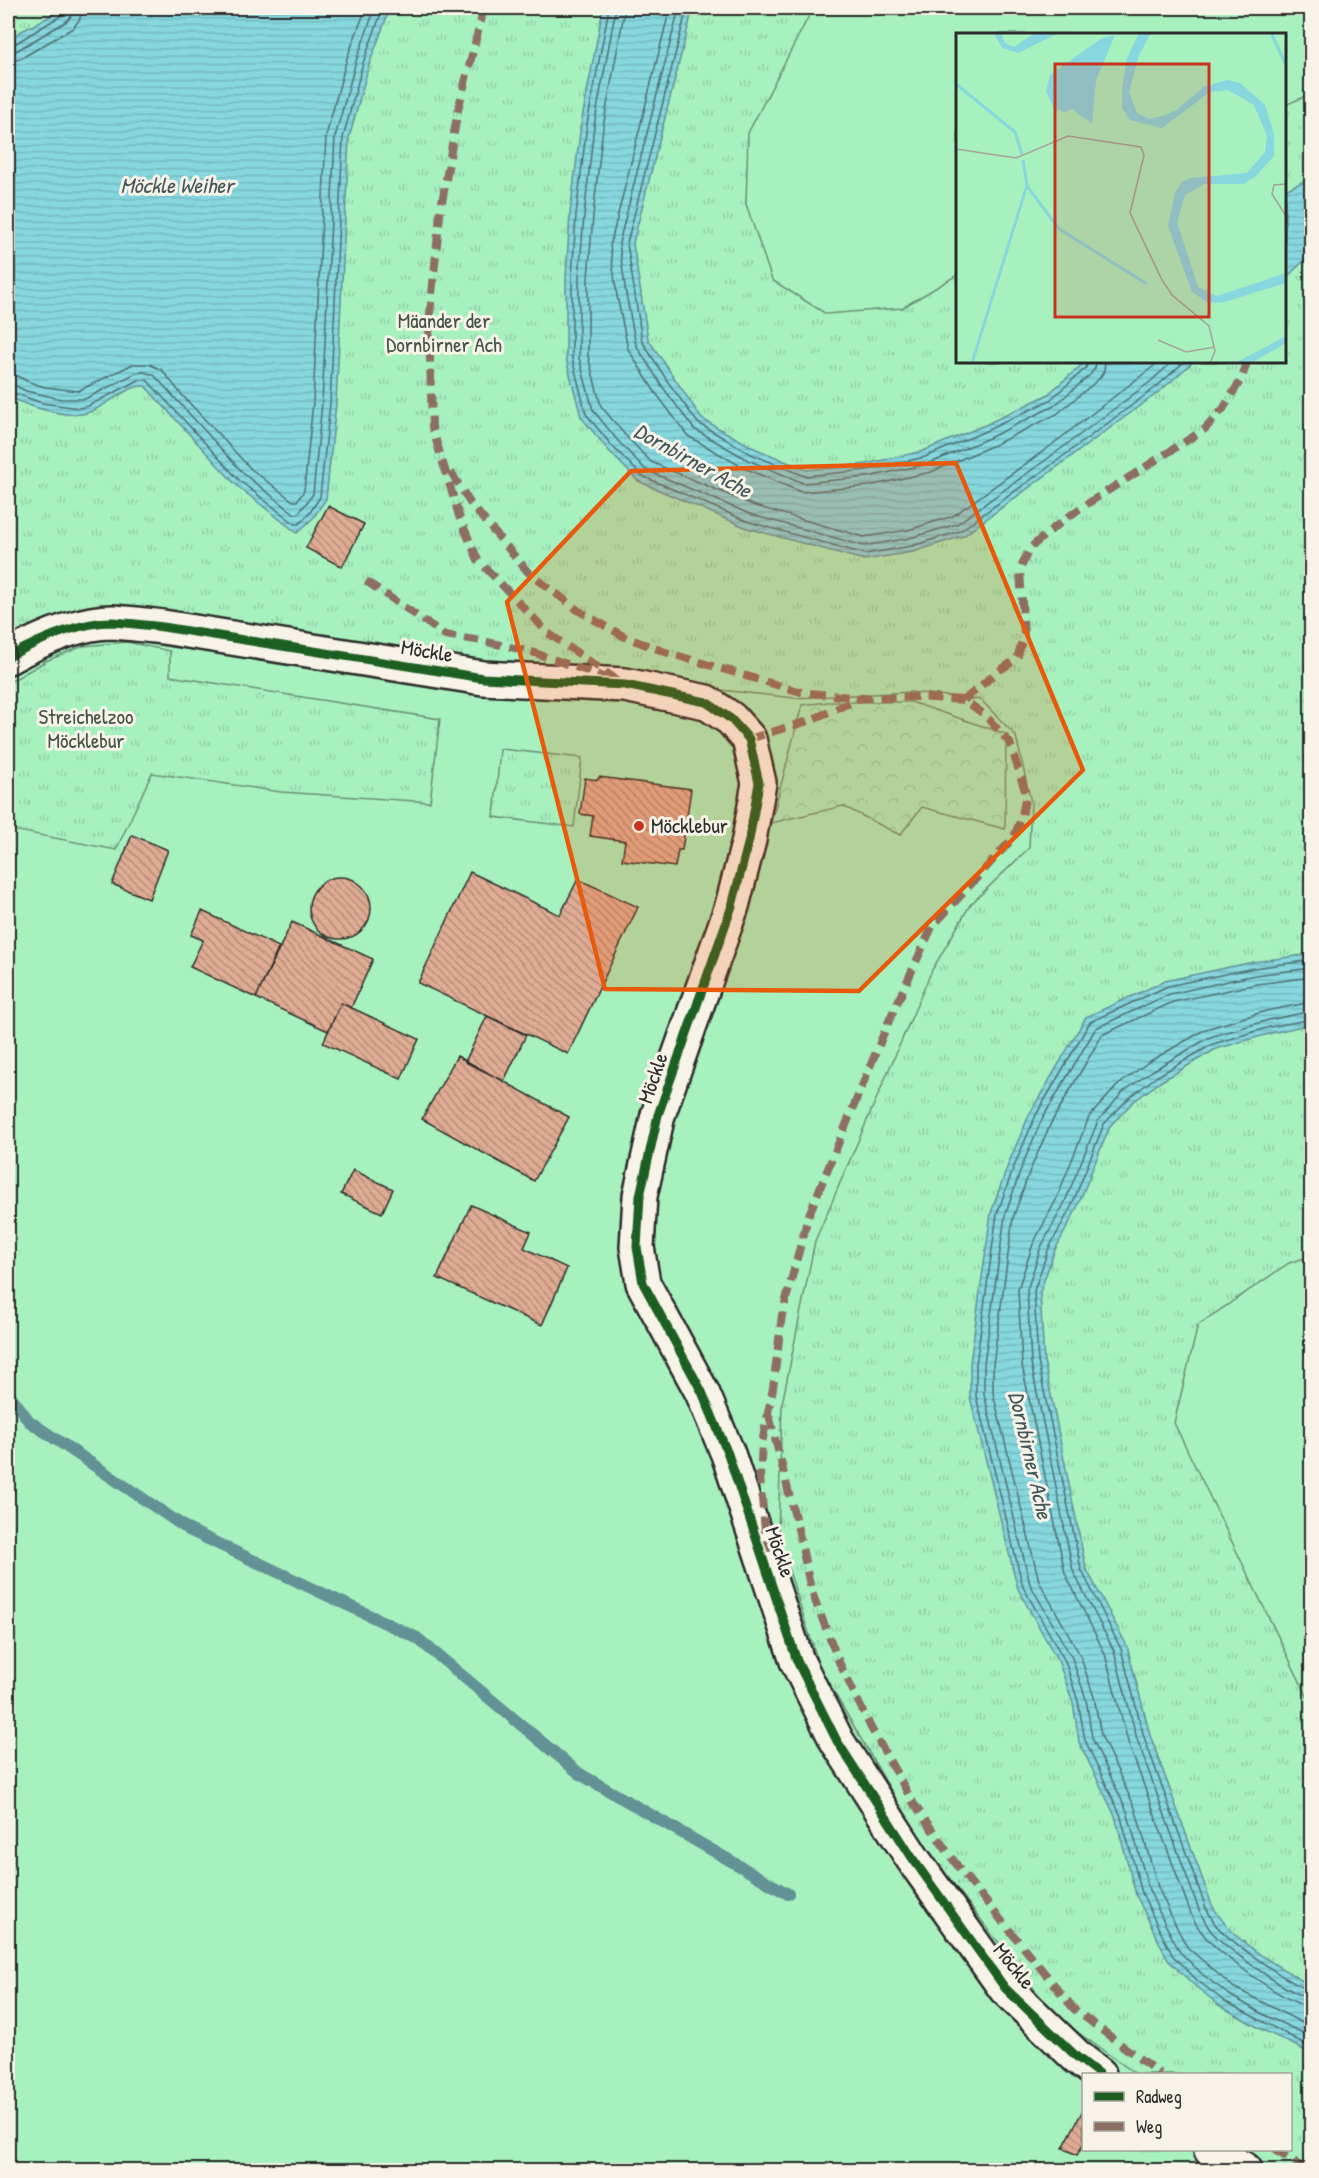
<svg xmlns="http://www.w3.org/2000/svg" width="1319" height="2178" font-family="'Patrick Hand',sans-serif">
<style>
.grass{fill:#a7f1bf;stroke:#698e75;stroke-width:1.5;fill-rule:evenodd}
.forest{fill:url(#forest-crowns);stroke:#698e75;stroke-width:1.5}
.park{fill:url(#park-tufts);stroke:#698e75;stroke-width:1.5}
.water{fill:url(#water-rules);stroke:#629296;stroke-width:1.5}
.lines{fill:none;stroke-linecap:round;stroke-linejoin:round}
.shore{stroke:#4f7073;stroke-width:1.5}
.stream{stroke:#629296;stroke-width:12}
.building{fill:url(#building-back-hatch);stroke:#2b2b2b;stroke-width:1.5}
.minor-casing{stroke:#2b2b2b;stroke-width:38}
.minor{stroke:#f7f3e8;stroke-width:33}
.quiet{stroke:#8d6e63;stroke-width:8;stroke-dasharray:15 8;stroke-linecap:butt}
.cycleway-casing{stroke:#f7f3e8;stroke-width:13}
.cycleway{stroke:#1b5e20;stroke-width:9}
.marked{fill:#e8590c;fill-opacity:0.2;stroke:#e8590c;stroke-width:4.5;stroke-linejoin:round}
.poi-dot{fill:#c8321e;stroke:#f7f3e8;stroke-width:2}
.labels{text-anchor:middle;stroke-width:6;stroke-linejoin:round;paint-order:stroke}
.park-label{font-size:21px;fill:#445349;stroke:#f7f3e8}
.street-label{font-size:21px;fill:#2b2b2b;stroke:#f7f3e8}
.poi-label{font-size:21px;fill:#2b2b2b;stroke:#f7f3e8;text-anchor:start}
.water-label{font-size:22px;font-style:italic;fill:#425658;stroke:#f7f3e8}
.inset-river{fill:none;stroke:#86d7de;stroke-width:3}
.inset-road{fill:none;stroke:#a5a39c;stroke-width:1.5}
.view{fill:#c8321e;fill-opacity:0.15;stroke:#c8321e;stroke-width:3}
.inset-edge{fill:none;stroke:#2b2b2b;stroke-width:3}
</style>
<defs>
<pattern id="forest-crowns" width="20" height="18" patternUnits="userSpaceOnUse" patternTransform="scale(1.5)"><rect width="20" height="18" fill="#a7f1bf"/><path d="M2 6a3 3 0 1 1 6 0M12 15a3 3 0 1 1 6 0" fill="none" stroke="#90cfa4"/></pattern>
<pattern id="park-tufts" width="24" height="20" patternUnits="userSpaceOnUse" patternTransform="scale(1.5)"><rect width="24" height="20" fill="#a7f1bf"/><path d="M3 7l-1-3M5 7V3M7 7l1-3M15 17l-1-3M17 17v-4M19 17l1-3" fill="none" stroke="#90cfa4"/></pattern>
<pattern id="water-rules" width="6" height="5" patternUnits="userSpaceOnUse" patternTransform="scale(1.5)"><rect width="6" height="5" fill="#86d7de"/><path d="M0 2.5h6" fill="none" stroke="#74b9bf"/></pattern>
<pattern id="building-back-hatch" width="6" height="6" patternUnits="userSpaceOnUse" patternTransform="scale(1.5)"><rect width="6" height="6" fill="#dfac93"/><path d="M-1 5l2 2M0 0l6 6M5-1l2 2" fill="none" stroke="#b58c78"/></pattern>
</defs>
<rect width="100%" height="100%" fill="#f7f3e8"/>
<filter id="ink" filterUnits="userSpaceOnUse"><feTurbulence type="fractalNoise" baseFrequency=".0167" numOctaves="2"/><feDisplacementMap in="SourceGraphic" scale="12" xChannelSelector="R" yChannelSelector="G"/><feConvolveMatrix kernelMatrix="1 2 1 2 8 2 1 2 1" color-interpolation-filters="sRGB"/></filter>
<g filter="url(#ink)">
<path class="grass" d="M8 8H1311V2170H8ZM958 34H1284V362H958ZM1084 2074H1290V2150H1084Z"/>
<path class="forest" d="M828 702H911L1006 734 1005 829 922 807 900 835 843 806 771 823 802 705Z"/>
<path class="park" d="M8 8H813L748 133 746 204 772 280 826 314 902 308 957 275 958 362H1284L1285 105 1311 94V1256L1289 1263 1198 1325 1174 1423 1311 1704V2170H1269L1240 2150H1290V2074H1136L1055 2016 919 1839 820 1668 778 1536 782 1404 815 1241 932 970 970 905 1029 848 1031 802 1016 736 981 700 911 692 795 698 410 656 153 617 8 641Z
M127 642 170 651V676L440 719 430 802 281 792 152 773 116 850 8 829V683L46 661 83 646Z
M500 749 582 758 574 827 494 817Z"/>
<path class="water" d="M65 8H390L369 65 349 138 336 404 326 499 313 518 297 533 236 485 145 386C127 385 106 406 90 412 69 420 26 406 8 396V41L20 32Z
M603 8H693L633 243 648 339 702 419 754 448 806 470 866 464 923 451 985 425 1047 395 1085 362H1193L1159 392 963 536 913 552 864 560 747 528 638 481 608 450 581 417 566 359V277L570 214 581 124Z
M1311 178V254L1285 279V190Z
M1311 954V1024L1272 1033 1216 1049 1160 1082 1133 1102 1110 1126 1076 1210 1054 1252 1040 1292 1044 1361 1086 1568 1127 1646 1150 1735 1212 1905C1233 1943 1275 1964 1311 1986V2051L1304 2050 1261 2029 1220 2006 1193 1984 1168 1960 1136 1895 1115 1816 1079 1742 1073 1703 1059 1663 1018 1589 970 1397V1363L991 1213 1009 1162 1030 1113 1086 1017 1165 981 1253 962Z"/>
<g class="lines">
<path class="shore" d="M609 8 587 124 576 215 572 277V358L586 414 612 446 642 476 749 522 865 554 912 546 960 531 1058 460 1155 388 1184 362
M616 8 594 126 584 216 579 277V358L593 410 618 441 646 470 752 515 864 546 910 538 957 524 1054 454 1150 382 1172 362
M625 8 603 127 593 216 588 278V356L601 406 625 435 651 462 755 506 864 537 908 530 953 516 1049 447 1159 362
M670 8 610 246 617 296 628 349 655 392 688 436 744 468 801 492 869 486 931 472 994 445 1057 414 1099 379 1104 371 1105 362
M679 8 619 243 626 294 636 345 662 386 694 429 748 460 803 483 868 477 928 464 991 437 1054 406 1091 374 1095 368 1096 362
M687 8 627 243 642 341 668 382 698 423 751 454 805 476 867 470 925 457 988 430 1050 400 1086 368 1088 362
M8 45H13L62 15 65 8
M8 53 16 51 67 21 72 15 73 8
M8 62 20 59 73 28 80 19 82 8
M8 375H15L29 382 45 387 78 391 133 364H149L162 370 182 395 251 469 293 501H297L304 491 313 402 326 136 347 58 366 8
M8 384 14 385 26 391 61 399H85L136 373 144 372 154 375 245 475 295 514H298L313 494 322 403 335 137 356 61 375 8
M8 391 42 403 79 408 88 406 139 380H147L240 481 295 524H299L309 514 320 497 330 404 343 138 363 63 383 8
M1312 960 1254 968 1168 986 1090 1022 1036 1115 1015 1164 997 1214 976 1364V1396L1023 1587 1065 1661 1078 1701 1085 1740 1120 1814 1142 1893 1157 1925 1173 1956 1197 1980 1224 2001 1305 2044 1312 2045
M1312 968 1255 975 1170 994 1096 1028 1042 1119 1022 1166 1005 1216 984 1364V1394L1030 1584 1072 1658 1086 1699 1092 1738 1127 1811 1149 1890 1164 1922 1180 1952 1202 1974 1228 1994 1268 2017 1312 2037
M1312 977 1257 984 1173 1002 1102 1035 1051 1123 1030 1170 1013 1218 993 1365V1393L1039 1581 1080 1655 1094 1697 1101 1735 1135 1808 1158 1887 1172 1918 1187 1947 1233 1987 1312 2028
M1312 1002 1266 1011 1206 1029 1147 1063 1117 1086 1089 1117 1056 1200 1033 1244 1018 1289 1022 1365 1065 1573 1105 1654 1128 1742 1191 1914C1194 1921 1198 1928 1203 1934 1217 1953 1289 2006 1312 2007
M1312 1011 1269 1020 1210 1037 1152 1071 1123 1092 1098 1121 1064 1204 1041 1247 1027 1290 1031 1363 1073 1571 1114 1651 1137 1739 1199 1910C1203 1917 1206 1925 1211 1931 1225 1947 1291 1997 1312 1998
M1312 1019 1270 1027 1213 1044 1156 1077 1129 1098 1104 1124 1071 1207 1048 1250 1034 1291 1038 1362 1081 1569 1121 1649 1144 1737 1206 1908C1209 1913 1212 1919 1215 1924 1227 1939 1294 1988 1312 1990"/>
<path class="stream" d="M8 1392 29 1421 189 1530 417 1638 580 1774 788 1894"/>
</g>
<path class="building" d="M328 506 364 524 342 567 306 548Z
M599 777 691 789 682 850H678L675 867 622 860 625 841 590 836 593 816 580 814 585 778 598 780Z
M132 835 168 850 149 899 112 884Z
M470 872 560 915 578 879 638 907 568 1054 418 983Z
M309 908a31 31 0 1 1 62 0a31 31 0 1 1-62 0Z
M202 911 279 947 256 998 190 967 203 940 191 935Z
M292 922 373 959 351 1008 341 1003 328 1031 256 998Z
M341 1003 419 1039 401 1079 323 1043Z
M487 1016 526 1035 504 1081 465 1062Z
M457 1056 569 1117 534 1181 422 1119Z
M353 1170 393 1189 382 1213 341 1194Z
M471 1205 531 1232 524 1248 567 1268 542 1325 437 1278Z
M1084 2108V2143L1077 2155 1063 2148Z"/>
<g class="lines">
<defs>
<path id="minor" d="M8 657C37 641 78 622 112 622 129 623 146 625 163 627L483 678 625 685 706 702 731 719 749 739 759 783 749 840 732 906 658 1115 640 1196 637 1247 643 1283 702 1392 728 1454 797 1661 837 1741 913 1859 1005 1988 1077 2057 1099 2074
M1211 2150 1245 2170"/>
</defs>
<use href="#minor" class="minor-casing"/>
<use href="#minor" class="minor"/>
<path class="quiet" d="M484 8 458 110 440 214 429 324 432 427 460 519 478 560 548 633 623 684
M451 472 470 503 528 572 579 611 625 637 668 653 801 692 859 698
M366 581 445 635 487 642 532 652 610 679
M964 700 997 672 1017 659 1024 634 1020 570 1029 549 1047 533 1079 509 1205 429 1223 409 1242 378 1247 362
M749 739 808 721 861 698 918 697 964 700 985 715 1010 743 1026 794 1022 816 1014 837 932 927 888 1023 808 1217 782 1315 773 1388 762 1443 760 1477 767 1552
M769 1415 799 1533 811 1590 839 1662 871 1728 914 1804 961 1871 1074 2009 1160 2074
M1274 2150 1297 2163 1305 2170"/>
<defs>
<path id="cycleway" d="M8 657C37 641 78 622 112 622 129 623 146 625 163 627L483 678 625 685 706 702 731 719 749 739 759 783 749 840 732 906 658 1115 640 1196 637 1247 643 1283 702 1392 728 1454 797 1661 837 1741 913 1859 1005 1988 1077 2057 1099 2074"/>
</defs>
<use href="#cycleway" class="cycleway-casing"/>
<use href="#cycleway" class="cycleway"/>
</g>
</g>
<path class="marked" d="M956 463 1083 770 859 991 605 989 507 602 631 471Z"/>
<circle class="poi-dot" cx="639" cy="826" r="6"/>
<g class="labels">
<g class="park-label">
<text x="444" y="328">Mäander der<tspan x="444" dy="24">Dornbirner Ach</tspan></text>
<text x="86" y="724">Streichelzoo<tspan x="86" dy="24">Möcklebur</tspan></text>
</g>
<g class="street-label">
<text transform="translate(427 651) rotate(9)" y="7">Möckle</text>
<text transform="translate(653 1078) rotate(-71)" y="7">Möckle</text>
<text transform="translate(780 1552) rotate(71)" y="7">Möckle</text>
<text transform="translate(1014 1966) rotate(51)" y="7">Möckle</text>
</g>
<g class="poi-label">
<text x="651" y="833">Möcklebur</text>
</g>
<g class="water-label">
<text x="177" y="193">Möckle Weiher</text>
<text transform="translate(693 460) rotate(29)" y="8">Dornbirner Ache</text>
<text transform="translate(1031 1455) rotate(77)" y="8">Dornbirner Ache</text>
</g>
</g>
<g transform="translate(956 33)">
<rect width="330" height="330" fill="#f7f3e8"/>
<path d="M0 0H330V330H0Z" fill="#a7f1bf"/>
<path d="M193 113 217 116 216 127H189Z" fill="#a7f1bf"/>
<path d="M26 0H212L187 46 189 63 196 67 266 36 288 39 321 54 330 70 329 137 319 149 281 169 250 178 239 185 236 196 253 231 272 239H291L330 227V330H256L261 323V311L251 286 222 266 206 245 190 210 191 194 208 144 219 129 218 116 214 112 117 103 99 106 81 56 72 44 54 38 35 23ZM114 106 151 115 149 124 117 121 113 130 98 127 91 116Z" fill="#a7f1bf"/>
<path d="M38 0H45L49 10 58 14 79 0H103L62 20 46 15ZM183 0H195L183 22 173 59 181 80 193 86 207 83 221 77 247 54 271 47 284 50 309 72 318 101V123L299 144 287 151H248L229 162 221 189 242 254 261 263 330 240V250L265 270 251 269 236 259 212 193 219 160 226 149 235 145 291 140 309 119 311 103 298 72 272 57 254 59 206 95 174 87 166 75V56L171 25ZM159 2 140 47 136 91 116 76 108 79 98 75 90 59 94 42 146 5ZM330 303V310L295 330H279Z" fill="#86d7de"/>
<path class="inset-river" d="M315 0 330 32M0 51 59 99 66 121M71 153 103 196 191 251M16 330 71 152 67 127"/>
<path class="inset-road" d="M0 116 60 125 112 103 185 114 188 122 174 180 206 247 216 262 253 293 259 318 254 330M330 151 318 152 316 161 330 183M202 307 230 319 259 314"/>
<path class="view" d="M99 31H253V284H99Z"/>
<rect width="330" height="330" class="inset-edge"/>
</g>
<rect width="1319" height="2178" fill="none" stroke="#f7f3e8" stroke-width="30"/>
<rect x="15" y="15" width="1289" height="2148" fill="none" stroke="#2b2b2b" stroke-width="2" filter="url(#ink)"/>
<rect x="1082" y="2073" width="210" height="78" fill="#f7f3e8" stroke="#a5a39c" stroke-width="1.5"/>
<rect x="1094" y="2092" width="30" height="9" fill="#1b5e20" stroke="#a5a39c" stroke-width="1.5"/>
<text x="1136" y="2103" font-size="18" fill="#2b2b2b">Radweg</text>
<rect x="1094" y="2122" width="30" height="9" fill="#8d6e63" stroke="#a5a39c" stroke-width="1.5"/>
<text x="1136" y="2133" font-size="18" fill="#2b2b2b">Weg</text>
</svg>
